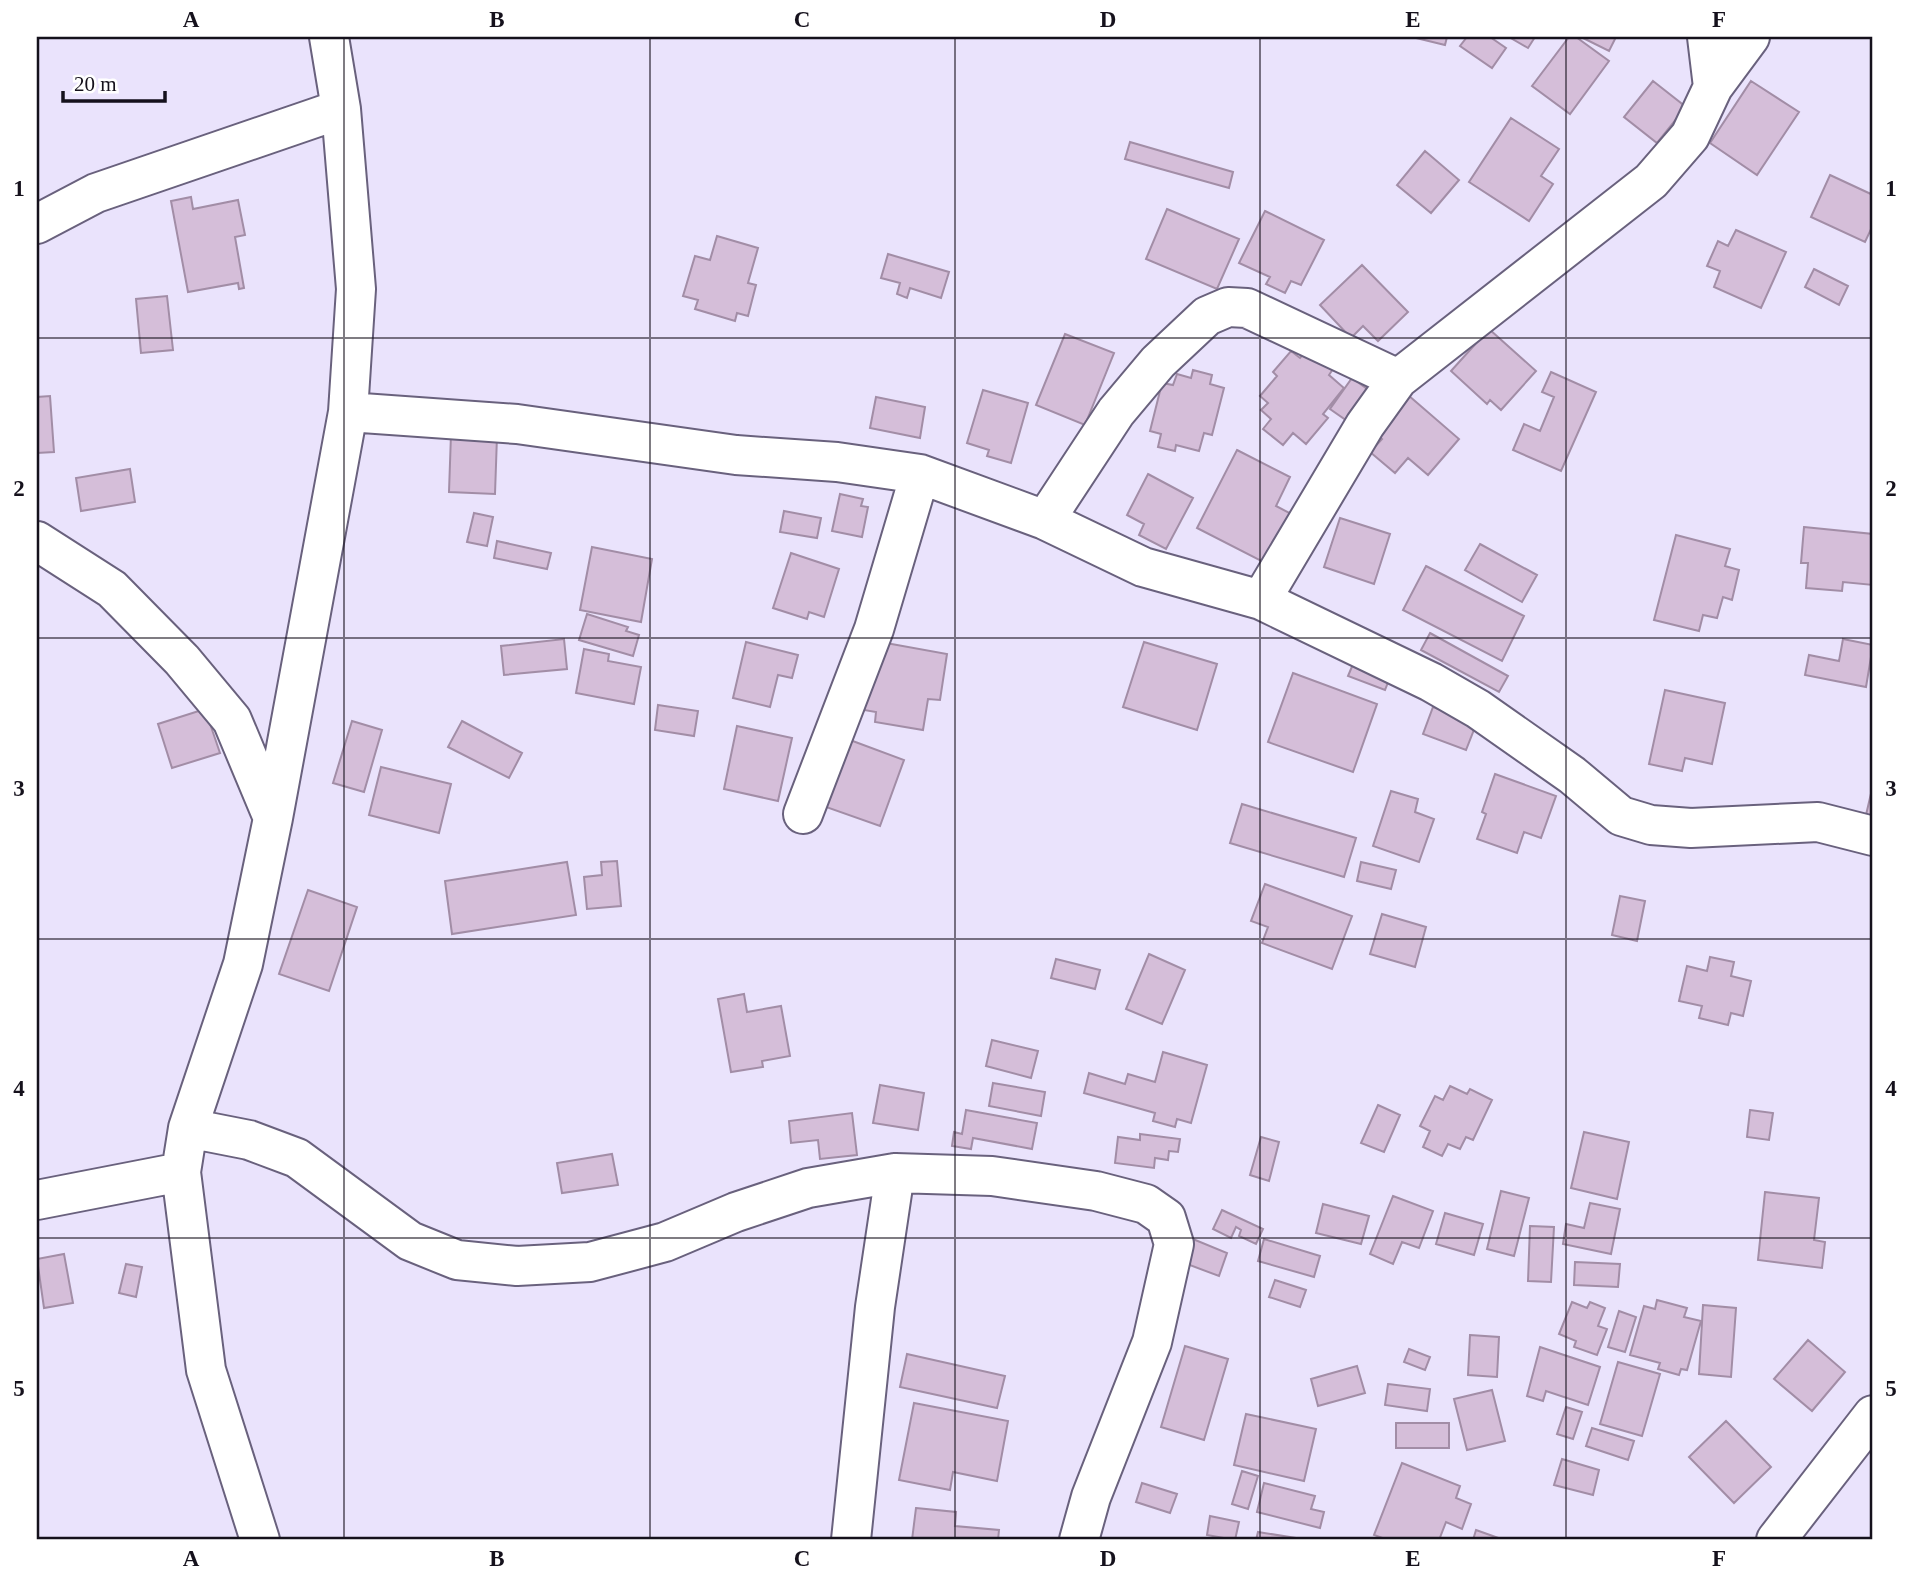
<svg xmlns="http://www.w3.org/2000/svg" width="1910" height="1577" font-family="Georgia,serif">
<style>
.building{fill:#d5bed9;stroke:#a28da6;stroke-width:2}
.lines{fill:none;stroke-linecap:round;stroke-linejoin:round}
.minor-casing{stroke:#69617d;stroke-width:42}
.minor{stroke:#fff;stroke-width:38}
.grid{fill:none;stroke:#15111c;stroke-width:2;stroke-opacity:0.55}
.neatline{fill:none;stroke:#15111c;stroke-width:2.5}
.grid-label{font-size:23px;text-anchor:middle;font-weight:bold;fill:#15111c}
</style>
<rect width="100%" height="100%" fill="#eae3fc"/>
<path class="building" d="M1412 37H1447L1445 45Z
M1467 37H1490L1506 48 1492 68 1460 46Z
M1509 37H1535L1528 48Z
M1569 37H1576L1609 61 1570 114 1532 86Z
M1581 37H1616L1609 51Z
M1653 81 1686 107 1657 143 1624 117Z
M1751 81 1799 112 1757 175 1710 143Z
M1511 118 1559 149 1541 176 1553 184 1529 221 1469 182Z
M1130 142 1233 172 1229 188 1125 159Z
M1425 151 1459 180 1431 213 1397 185Z
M1830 175 1873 195V225L1865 242 1811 217Z
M191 197 193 209 238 200 245 235 235 237 244 288 239 289 238 283 188 292 171 201Z
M1167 209 1239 239 1217 289 1146 259Z
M1265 211 1324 240 1301 285 1291 281 1285 293 1266 284 1270 277 1239 263Z
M1736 230 1786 252 1761 308 1714 287 1720 271 1707 266 1718 241 1728 246Z
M717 236 758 248 748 283 756 285 748 316 737 313 735 321 695 309 698 300 683 296 695 256 710 260Z
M888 254 949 272 941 298 910 288 907 298 897 294 900 283 881 278Z
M1362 265 1408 312 1378 341 1363 326 1351 338 1320 305Z
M1814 269 1848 286 1839 305 1805 287Z
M167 296 173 350 141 353 136 299Z
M1489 329 1536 371 1501 410 1490 400 1487 404 1451 371Z
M1065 334 1114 353 1085 425 1036 405Z
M1308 349 1333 369 1329 375 1344 388 1323 414 1328 418 1306 444 1293 433 1283 445 1263 429 1271 419 1261 410 1268 403 1260 396 1277 376 1273 372 1291 351 1300 358Z
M1193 370 1212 375 1210 384 1224 388 1212 435 1204 433 1199 451 1176 445 1175 451 1158 447 1161 434 1150 431 1162 383 1173 385 1177 374 1191 378Z
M1551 372 1596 392 1561 471 1513 450 1524 424 1540 431 1554 397 1542 392Z
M1352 378 1374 394 1353 425 1330 409Z
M983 390 1028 403 1011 463 987 456 989 450 967 443Z
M1408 395 1459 439 1428 475 1408 458 1395 473 1370 452 1382 439 1375 433Z
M50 396 54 452 37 453V397Z
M876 397 925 407 920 438 870 428Z
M451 434 497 436 495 494 449 492Z
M1237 450 1290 477 1276 506 1299 518 1273 567 1197 528Z
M130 469 135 502 81 511 76 478Z
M1148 474 1193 498 1166 549 1139 535 1144 524 1127 515Z
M840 494 863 499 861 506 868 507 862 537 832 531Z
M784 511 821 518 817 538 780 532Z
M474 513 493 517 487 546 467 542Z
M1340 518 1390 534 1374 584 1324 567Z
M1804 527 1873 534V585L1843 582 1842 591 1806 588 1808 563H1801Z
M1676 535 1730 549 1725 566 1739 570 1732 600 1723 597 1717 618 1703 615 1699 631 1654 620Z
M497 541 551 553 547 569 494 558Z
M1480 544 1537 575 1522 602 1465 570Z
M592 547 652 559 641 622 580 610Z
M791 553 839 569 824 617 809 612 807 619 773 608Z
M1426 566 1524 616 1502 661 1403 610Z
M587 614 628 627 626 631 639 635 633 656 579 640Z
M1430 633 1508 676 1499 692 1421 650Z
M564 639 567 669 504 675 501 646Z
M1843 639 1873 645 1866 687 1805 675 1809 655 1839 661Z
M875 641 947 654 940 700 928 699 923 730 875 722 876 712 864 710Z
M746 642 798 655 792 678 778 675 770 707 733 698Z
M1144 642 1217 664 1197 730 1123 707Z
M584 649 609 654 608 661 641 667 634 704 576 693Z
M1356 657 1392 672 1385 690 1348 676Z
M1293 673 1377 704 1353 772 1268 742Z
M1665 690 1725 703 1712 764 1685 758 1682 771 1649 764Z
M658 705 698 711 694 736 655 730Z
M1433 707 1477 722 1466 750 1423 734Z
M205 709 220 753 172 768 158 724Z
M352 721 382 730 364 792 333 783Z
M462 721 522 753 509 778 448 747Z
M737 726 792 738 778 801 724 789Z
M850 740 904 760 880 826 826 807Z
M381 767 451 784 439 833 369 815Z
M1495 774 1556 796 1541 838 1524 832 1517 853 1477 839 1486 814 1482 812Z
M1873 785V816L1866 815Z
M1391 791 1418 799 1415 812 1434 819 1419 862 1373 846Z
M1242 804 1356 838 1344 877 1230 843Z
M617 861 621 906 587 909 584 877 602 875 601 862Z
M567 862 576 915 452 934 445 881Z
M1361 862 1396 870 1391 889 1357 881Z
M1265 884 1352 916 1332 969 1262 943 1268 927 1251 921Z
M308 890 357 907 329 991 279 974Z
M1620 896 1645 901 1637 941 1612 935Z
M1382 914 1426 927 1415 967 1370 954Z
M1149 954 1185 970 1162 1024 1126 1009Z
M1710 957 1734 962 1731 976 1751 981 1743 1016 1731 1013 1728 1025 1699 1018 1702 1006 1679 1001 1687 966 1707 971Z
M1056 959 1100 970 1095 989 1051 978Z
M744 994 747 1012 781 1006 790 1056 762 1061 763 1067 731 1072 718 999Z
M992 1040 1038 1051 1031 1078 986 1066Z
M1163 1052 1207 1065 1191 1123 1177 1119 1175 1127 1153 1121 1155 1113 1084 1093 1089 1073 1125 1084 1128 1074 1155 1082Z
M993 1083 1045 1092 1041 1116 989 1106Z
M880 1085 924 1093 918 1130 873 1123Z
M1450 1086 1467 1094 1470 1089 1492 1100 1473 1140 1466 1137 1460 1149 1448 1144 1442 1156 1423 1147 1430 1131 1420 1126 1435 1096 1443 1100Z
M1378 1105 1400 1115 1384 1152 1361 1143Z
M966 1110 1037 1123 1032 1149 973 1138 971 1149 952 1146 954 1132 962 1134Z
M1750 1110 1773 1113 1769 1140 1747 1137Z
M852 1113 857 1155 820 1159 818 1140 791 1143 789 1121Z
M1584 1132 1629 1142 1617 1199 1571 1188Z
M1140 1134 1180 1139 1178 1152 1169 1151 1168 1160 1155 1158 1154 1168 1115 1163 1118 1137 1140 1140Z
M1261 1137 1279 1142 1269 1181 1250 1175Z
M612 1154 618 1185 562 1193 557 1163Z
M1501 1191 1529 1198 1514 1256 1487 1249Z
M1765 1192 1819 1198 1814 1240 1825 1242 1822 1268 1758 1260Z
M1393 1196 1433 1211 1419 1248 1402 1242 1393 1264 1370 1254Z
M1590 1203 1620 1209 1611 1254 1563 1244 1566 1224 1584 1228Z
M1323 1204 1369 1216 1361 1244 1316 1233Z
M1222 1210 1263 1229 1256 1244 1239 1236 1241 1230 1236 1227 1231 1238 1213 1229Z
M1445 1213 1483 1224 1474 1255 1436 1244Z
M1530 1226 1554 1227 1551 1282 1528 1281Z
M1188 1237 1227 1253 1219 1276 1179 1261Z
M1264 1239 1320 1256 1314 1277 1258 1261Z
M64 1254 73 1303 44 1308 37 1259Z
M1575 1262 1620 1264 1618 1287 1574 1285Z
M126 1264 142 1267 136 1297 119 1293Z
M1275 1280 1306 1290 1300 1307 1269 1297Z
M1657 1300 1687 1308 1684 1317 1701 1321 1687 1370 1681 1369 1679 1375 1658 1369 1660 1363 1630 1355 1644 1306 1655 1309Z
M1572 1302 1587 1308 1590 1302 1605 1308 1598 1326 1607 1329 1597 1355 1574 1347 1576 1341 1559 1334Z
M1703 1305 1736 1308 1731 1377 1699 1374Z
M1619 1311 1636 1317 1625 1352 1608 1347Z
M1470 1335 1499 1337 1497 1377 1468 1375Z
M1808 1340 1845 1372 1812 1411 1774 1379Z
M1185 1346 1228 1359 1204 1440 1161 1427Z
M1540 1347 1600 1367 1588 1405 1546 1391 1543 1401 1527 1396Z
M1409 1349 1430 1357 1425 1370 1404 1362Z
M907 1354 1005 1376 997 1408 900 1387Z
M1618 1362 1660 1374 1642 1436 1600 1424Z
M1357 1366 1365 1393 1318 1406 1311 1379Z
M1388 1384 1430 1389 1427 1411 1385 1405Z
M1492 1390 1505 1441 1467 1450 1454 1399Z
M914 1403 1008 1421 997 1481 953 1472 950 1490 899 1480Z
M1566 1407 1582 1412 1573 1439 1557 1434Z
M1246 1414 1316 1429 1304 1481 1234 1465Z
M1726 1421 1771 1467 1734 1503 1689 1457Z
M1396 1423H1449V1448H1396Z
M1592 1428 1634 1441 1628 1460 1586 1446Z
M1562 1459 1599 1470 1593 1495 1554 1485Z
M1402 1463 1460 1486 1456 1498 1471 1504 1462 1529 1446 1522 1439 1540H1388L1374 1535Z
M1242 1471 1258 1476 1248 1509 1232 1504Z
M1142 1483 1177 1494 1170 1513 1136 1502Z
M1264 1483 1315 1496 1311 1509 1324 1512 1320 1528 1257 1512Z
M916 1508 956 1512 955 1526 999 1530 998 1540H912Z
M1210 1516 1239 1522 1235 1540 1207 1535Z
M1476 1530 1504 1540H1473Z
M1258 1532 1303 1539V1540H1256Z"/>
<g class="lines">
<defs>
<path id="minor" d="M1713 87 1750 37
M37 224 96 193 341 109
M348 412 517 424 736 455 837 462 920 474 1045 520 1143 567 1261 600 1431 682 1478 709 1572 775 1621 816 1651 825 1691 828 1818 822 1873 836
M1045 520 1116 412 1158 362 1207 316 1228 307 1247 308 1398 379
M37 541 112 589 182 660 232 720 273 818
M1261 600 1365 425 1398 379 1651 181 1690 136 1713 87 1707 37
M803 814 874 629 920 474
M188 1128 249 1140 297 1158 410 1241 457 1260 517 1266 590 1262 665 1242 736 1212 808 1188 895 1173 992 1176 1096 1191 1146 1204 1166 1218 1174 1244 1152 1342 1091 1497 1079 1540
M37 1200 181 1172
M260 1540 206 1370 181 1172 188 1128 243 964 273 818 348 412 356 289 341 109 329 37
M851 1540 875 1307 895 1173
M1776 1540 1873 1415"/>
</defs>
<use href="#minor" class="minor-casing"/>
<use href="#minor" class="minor"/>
</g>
<path class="grid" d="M344 37V1540M650 37V1540M955 37V1540M1260 37V1540M1566 37V1540M37 338H1873M37 638H1873M37 939H1873M37 1238H1873"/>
<rect width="1910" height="1577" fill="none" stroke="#ffffff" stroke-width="77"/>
<path d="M63 91v10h102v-10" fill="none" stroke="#15111c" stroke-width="3.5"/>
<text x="74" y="91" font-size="21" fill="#15111c" stroke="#ffffff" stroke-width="5" paint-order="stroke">20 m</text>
<rect x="38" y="38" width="1833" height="1500" class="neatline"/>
<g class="grid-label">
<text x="191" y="27">A</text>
<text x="497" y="27">B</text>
<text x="802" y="27">C</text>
<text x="1108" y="27">D</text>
<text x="1413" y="27">E</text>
<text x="1719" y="27">F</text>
<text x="19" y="196">1</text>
<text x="1891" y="196">1</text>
<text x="19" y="496">2</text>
<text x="1891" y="496">2</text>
<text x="19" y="796">3</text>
<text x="1891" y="796">3</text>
<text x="19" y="1096">4</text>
<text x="1891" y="1096">4</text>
<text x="19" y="1396">5</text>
<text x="1891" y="1396">5</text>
<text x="191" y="1566">A</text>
<text x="497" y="1566">B</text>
<text x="802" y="1566">C</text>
<text x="1108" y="1566">D</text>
<text x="1413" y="1566">E</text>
<text x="1719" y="1566">F</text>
</g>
</svg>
